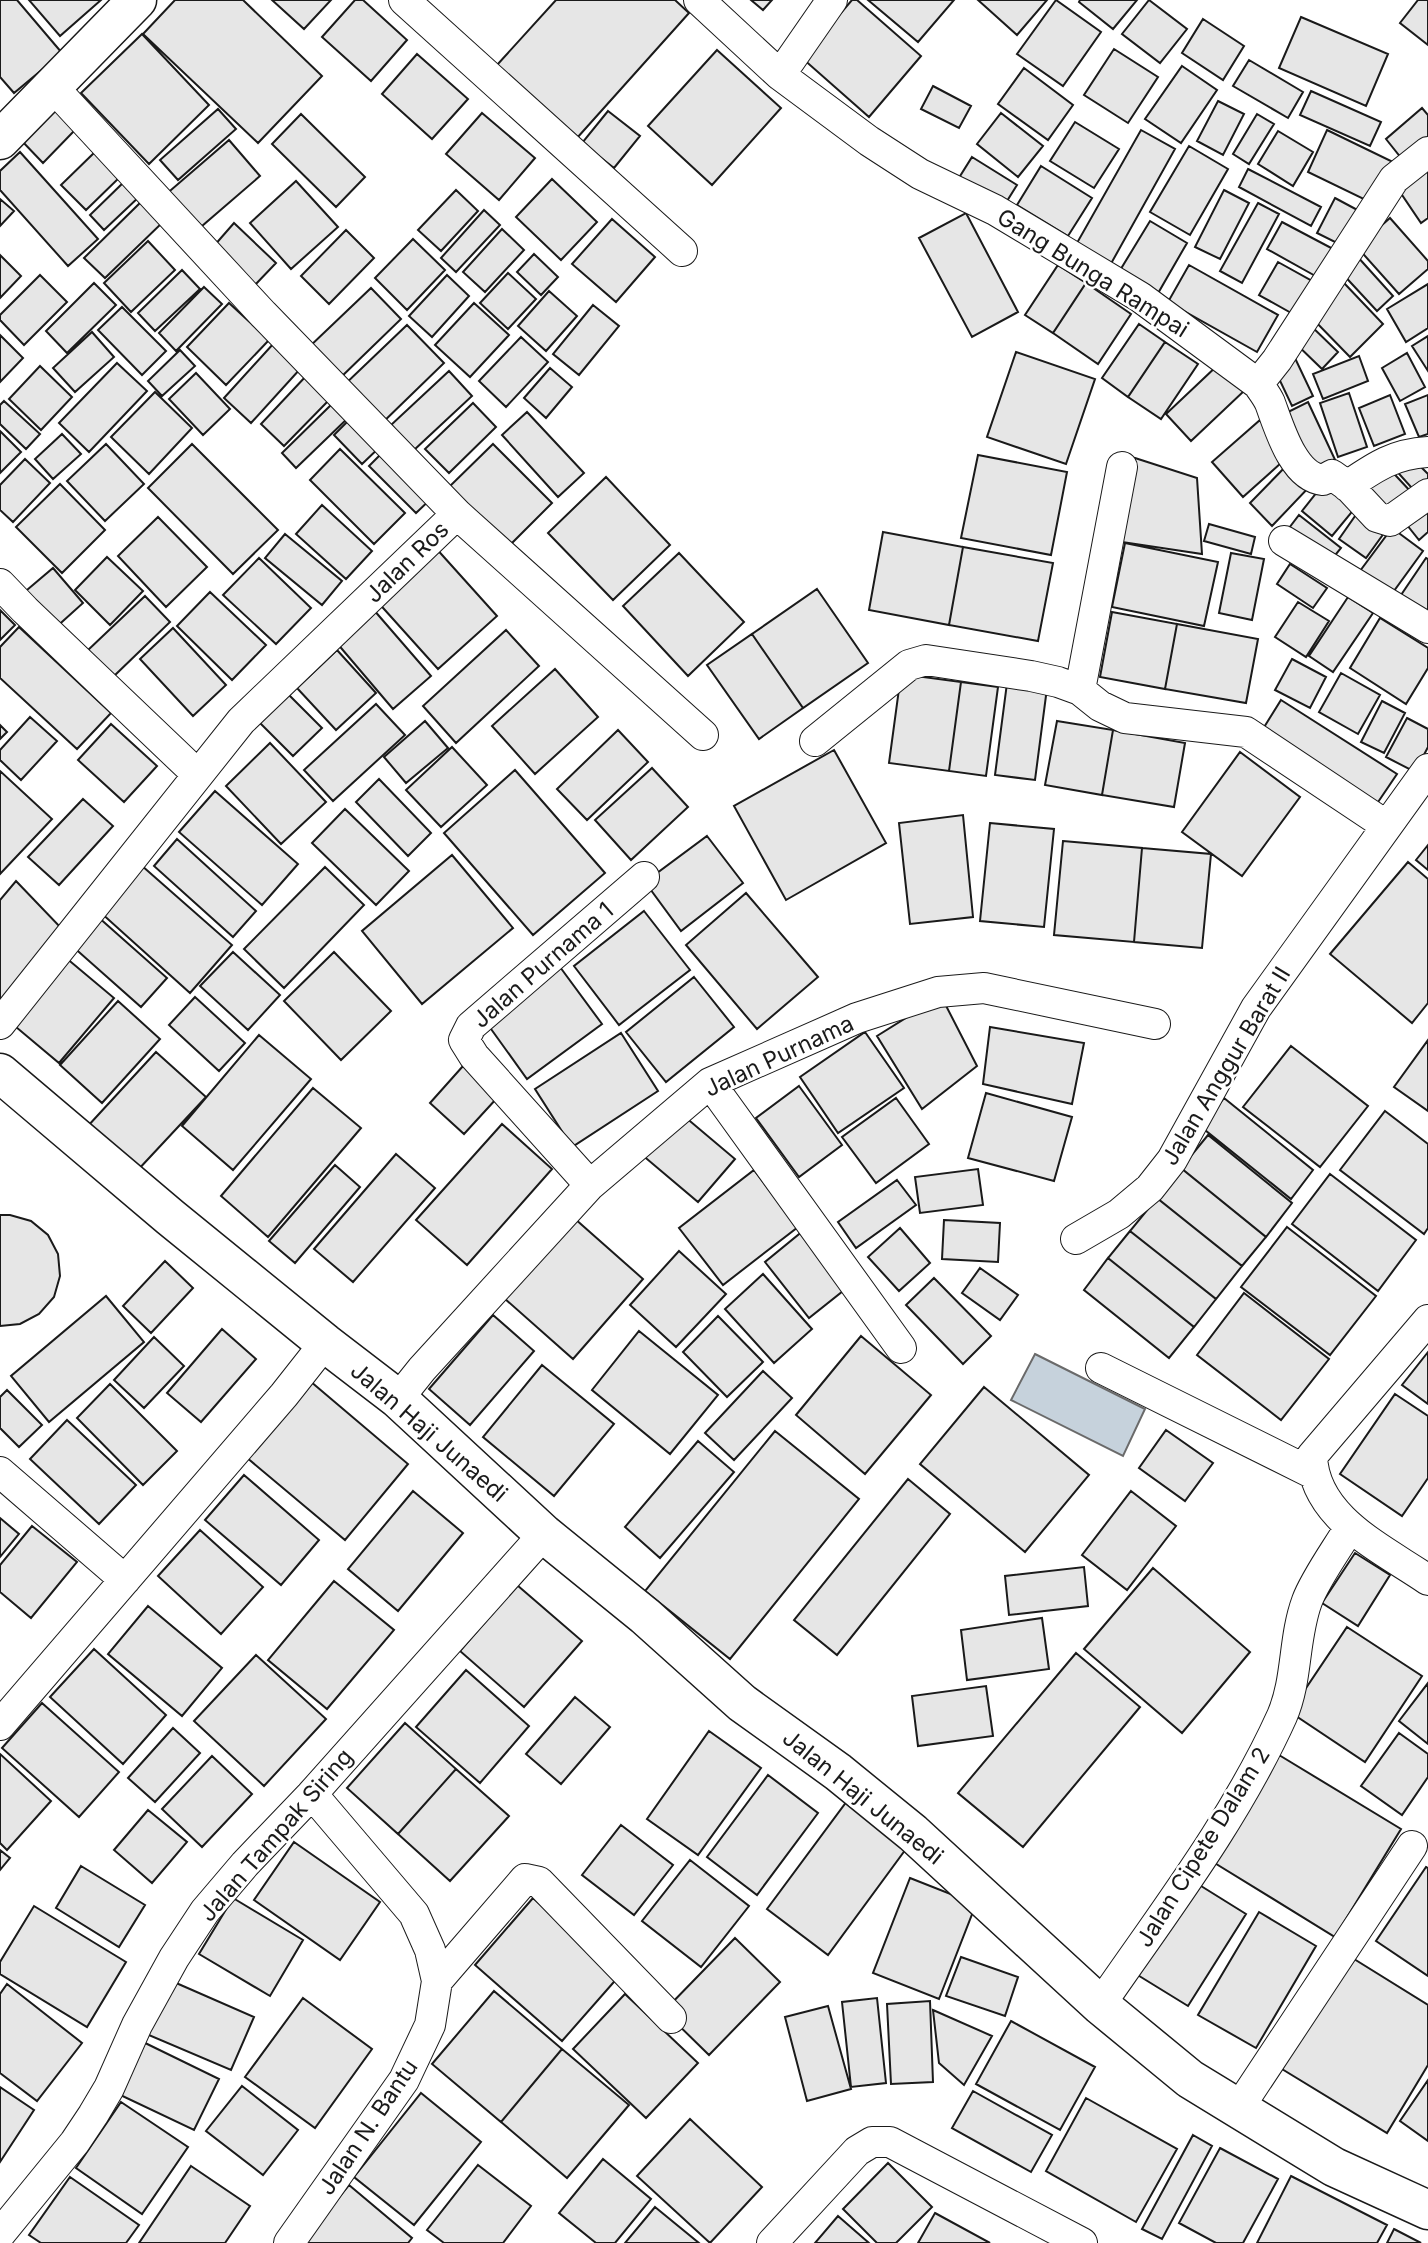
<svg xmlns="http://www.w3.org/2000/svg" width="1428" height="2243" font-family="Inter,sans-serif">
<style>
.water{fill:#c6d2dc;stroke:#6a6a6a;stroke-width:2}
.building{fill:#e6e6e6;stroke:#1a1a1a;stroke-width:2}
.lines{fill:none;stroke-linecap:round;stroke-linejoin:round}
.minor-casing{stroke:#1a1a1a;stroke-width:32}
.tertiary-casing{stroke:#1a1a1a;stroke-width:41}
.minor{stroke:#fff;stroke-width:30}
.tertiary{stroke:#fff;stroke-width:38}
.labels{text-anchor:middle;stroke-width:5;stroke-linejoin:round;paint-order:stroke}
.street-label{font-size:23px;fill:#1a1a1a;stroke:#fff}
</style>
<rect width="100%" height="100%" fill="#fff"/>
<path class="water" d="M1035 1354 1145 1409 1123 1456 1011 1400Z"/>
<path class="building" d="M0 0H17L62 53 14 93 0 77Z
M29 0H101L60 36Z
M175 0H243L322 76 258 143 143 34Z
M272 0H331L304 29Z
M355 0H363L407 40 371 81 322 37Z
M556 0H675L689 13 577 138 497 65Z
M751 0H772L763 10Z
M852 0H857L921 56 869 117 802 58Z
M868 0H954L918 42Z
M978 0H1047L1017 35Z
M1056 0 1101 32 1063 86 1017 54Z
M1080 0H1137L1113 29 1079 2Z
M1149 0 1187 29 1160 63 1122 34Z
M1418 0H1428V45L1400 23Z
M1301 17 1388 54 1366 106 1279 68Z
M1203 19 1244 46 1223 80 1182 53Z
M142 34 209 105 149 164 81 93Z
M1114 49 1158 77 1128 123 1084 95Z
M717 50 781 108 712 185 648 126Z
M417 54 468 99 432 139 382 94Z
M1249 60 1303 92 1288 118 1233 86Z
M1182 66 1217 90 1181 143 1145 119Z
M1024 68 1073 105 1048 140 998 104Z
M933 86 971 106 959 128 921 109Z
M1311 91 1381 122 1370 146 1300 115Z
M1218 101 1244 114 1223 155 1197 141Z
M52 107 75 130 43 163 20 139Z
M1422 108 1428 115V146L1406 164 1386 139Z
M218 109 236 129 178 180 160 160Z
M608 111 640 136 614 168 582 143Z
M482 113 535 158 499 200 446 154Z
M1001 113 1043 146 1018 177 977 144Z
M301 114 365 177 336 207 272 144Z
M1257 114 1274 124 1249 164 1233 154Z
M1075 122 1119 149 1094 188 1050 161Z
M1141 130 1175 149 1108 269 1073 250Z
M1327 130 1395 163 1376 205 1308 172Z
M1278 131 1313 152 1293 186 1258 164Z
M229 140 260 176 195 232 164 196Z
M1189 146 1228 169 1190 235 1150 212Z
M97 150 121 176 86 210 61 185Z
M20 152 98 239 68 266 0 190V171Z
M972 157 1017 185 1002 209 957 181Z
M1428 164V218L1421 223 1394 183Z
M1041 166 1092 198 1068 236 1017 205Z
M1248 169 1321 207 1311 226 1239 187Z
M552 179 597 222 561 260 516 217Z
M126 180 141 195 104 230 90 215Z
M296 181 338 227 291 269 250 223Z
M456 190 478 211 441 251 418 230Z
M1224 190 1249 203 1220 259 1195 247Z
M1335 198 1363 213 1345 247 1317 233Z
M0 199 14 211 0 226Z
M143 200 164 221 105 278 84 258Z
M1258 203 1279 214 1242 283 1220 271Z
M484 210 500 225 456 272 441 258Z
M966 213 1018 312 972 337 919 238Z
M1390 218 1428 261V269L1399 294 1357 247Z
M612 219 655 257 616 302 572 264Z
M1150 221 1187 243 1157 295 1119 272Z
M1282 222 1335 250 1319 278 1267 249Z
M234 223 276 263 254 286 213 247Z
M502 229 524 250 485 292 463 272Z
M346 230 374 258 329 304 301 276Z
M413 239 445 270 407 310 375 278Z
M148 241 175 270 131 312 104 283Z
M534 254 558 277 541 295 517 272Z
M0 255 21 276 0 298Z
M1356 255 1393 296 1377 311 1339 270Z
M1278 262 1312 281 1293 314 1259 295Z
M1058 265 1086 283 1053 333 1025 315Z
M1189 265 1278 315 1257 352 1168 302Z
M182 270 200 289 155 331 138 313Z
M508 273 536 299 508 329 480 303Z
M40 275 67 302 24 345 0 320V315Z
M447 275 469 296 432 337 409 316Z
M94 283 116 305 67 353 46 331Z
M1086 283 1131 314 1098 364 1053 333Z
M1344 283 1383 324 1350 357 1310 316Z
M1428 284V328L1406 342 1387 309Z
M204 287 222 304 176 351 159 333Z
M371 288 401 319 338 380 308 348Z
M549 291 577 316 546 351 518 326Z
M229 303 269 340 226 385 187 347Z
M474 303 509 335 470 377 435 345Z
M593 305 619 326 579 375 553 354Z
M122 307 166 351 142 375 98 330Z
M1307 322 1338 352 1322 369 1291 339Z
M1139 324 1165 342 1128 397 1102 378Z
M407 325 444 363 378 427 341 388Z
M92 332 114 357 75 392 53 368Z
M0 335 23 358 0 382Z
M1428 336V371L1412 346Z
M521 337 548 362 506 407 479 381Z
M1165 342 1198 364 1161 419 1128 397Z
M274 343 301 368 251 423 224 398Z
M180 350 195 366 162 396 148 381Z
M1016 352 1095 379 1066 464 987 437Z
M1407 353 1425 387 1400 401 1382 368Z
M1294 356 1313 396 1292 406 1273 366Z
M1359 356 1368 381 1323 399 1313 374Z
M117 363 147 391 89 452 59 423Z
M1219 364 1244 391 1191 441 1166 414Z
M40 366 72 397 41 430 9 399Z
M550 368 572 387 546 418 524 398Z
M449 371 472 396 414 450 391 425Z
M196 373 230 409 203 435 169 399Z
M307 375 331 398 284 446 261 424Z
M155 392 192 428 149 474 111 437Z
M1349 393 1367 447 1338 457 1320 403Z
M1390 395 1405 434 1374 446 1359 408Z
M1428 395V434L1419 437 1405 404Z
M4 401 40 434 26 449 0 424V405Z
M334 402 349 417 296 468 282 453Z
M1308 402 1337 464 1314 472 1286 413Z
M473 403 496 427 449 473 425 449Z
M527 412 584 473 558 497 502 435Z
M354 415 383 444 362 464 334 435Z
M1260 420 1290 455 1243 497 1212 462Z
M0 431 21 452 0 473Z
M62 434 81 454 53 479 35 459Z
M106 444 144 484 105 521 67 481Z
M192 444 278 530 233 574 148 488Z
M493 444 552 503 507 548 448 488Z
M388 447 435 495 416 513 369 466Z
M340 449 405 513 374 544 310 480Z
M978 455 1067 472 1051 555 961 538Z
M1410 456 1428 474V489L1420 497 1392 466Z
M1135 458 1197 478 1202 554 1122 542Z
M25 459 50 483 13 522 0 510V485Z
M1290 462 1312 484 1272 526 1250 503Z
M1384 463 1412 493 1383 518 1356 485Z
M606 477 670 545 613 600 548 533Z
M1329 477 1360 502 1332 536 1302 511Z
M60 484 105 530 62 573 16 527Z
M1428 500V532L1419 540 1403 520Z
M322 505 372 551 346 579 296 534Z
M1360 509 1387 529 1366 558 1339 539Z
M1299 515 1341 548 1328 564 1286 532Z
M158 517 207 567 166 607 118 556Z
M1209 524 1255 537 1251 554 1204 541Z
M1392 528 1423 551 1391 595 1360 571Z
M883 532 963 547 949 625 869 610Z
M285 534 342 581 322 605 265 558Z
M1125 543 1218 562 1204 626 1112 607Z
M434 546 497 616 438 669 375 599Z
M963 547 1053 563 1038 641 949 625Z
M679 553 744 622 688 676 623 606Z
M1231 553 1264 559 1252 620 1219 613Z
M107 557 143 591 110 625 75 590Z
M259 558 311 608 276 644 223 595Z
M1426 558 1428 559V618L1399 598Z
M1290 564 1327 588 1313 608 1277 584Z
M53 568 83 603 53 630 21 595Z
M817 589 868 663 803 708 752 634Z
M210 592 266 645 232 680 177 626Z
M145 596 170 622 113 677 87 651Z
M1348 597 1373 613 1333 672 1309 656Z
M1298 602 1329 621 1306 657 1275 637Z
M373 609 431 676 393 709 336 642Z
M0 610 15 625 0 640Z
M1112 612 1177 624 1165 689 1100 677Z
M1380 618 1428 648V668L1406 704 1350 668Z
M1177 624 1258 639 1246 703 1165 689Z
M19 627 111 713 77 749 0 678V647Z
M173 628 226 685 193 716 140 659Z
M506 630 539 666 456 743 423 706Z
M752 634 803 708 759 739 707 665Z
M337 650 376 693 336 730 297 688Z
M1292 659 1326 677 1310 708 1275 690Z
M555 669 598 717 535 774 492 726Z
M1341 673 1380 695 1358 734 1319 712Z
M901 674 961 682 949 771 889 763Z
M961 682 998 687 986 776 949 771Z
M1007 683 1047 688 1035 780 995 775Z
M285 691 322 728 293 756 256 719Z
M1281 700 1397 774 1372 811 1258 737Z
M1382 701 1405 713 1384 753 1361 742Z
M376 704 405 735 333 801 304 770Z
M30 717 57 741 21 780 0 760V750Z
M1407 718 1428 729V747L1415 772 1386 757Z
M425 721 448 748 406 783 384 757Z
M1057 721 1113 730 1102 795 1045 785Z
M111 724 157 766 124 802 78 760Z
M0 725 7 732 0 739Z
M618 730 648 762 587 820 557 789Z
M1113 730 1185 743 1174 807 1102 795Z
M270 743 326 802 281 844 226 786Z
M452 747 487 785 441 827 406 790Z
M834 750 886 843 786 900 734 806Z
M1240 752 1300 797 1242 876 1182 832Z
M652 768 688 807 631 860 595 820Z
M515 770 605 873 533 935 444 833Z
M0 771 52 819 0 874Z
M379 779 431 833 408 856 356 802Z
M215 791 298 864 262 905 179 832Z
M83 799 113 826 59 885 28 857Z
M345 809 409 871 376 905 312 843Z
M963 815 973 917 910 924 899 823Z
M990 823 1054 829 1044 927 980 921Z
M707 836 743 883 681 931 645 882Z
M177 839 256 911 233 937 154 866Z
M1063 841 1142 848 1134 942 1054 935Z
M1428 845V870L1416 860Z
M1142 848 1211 854 1202 948 1134 942Z
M452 855 513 928 422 1004 362 931Z
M1408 862 1428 879V1003L1412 1023 1330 954Z
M141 865 232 945 190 993 100 912Z
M325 867 364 905 284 988 244 949Z
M16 881 64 931 0 1010V900Z
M746 893 818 977 757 1029 686 945Z
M644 911 690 970 619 1025 574 966Z
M97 916 167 978 141 1007 71 945Z
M233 952 280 995 248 1030 200 986Z
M334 952 391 1011 341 1060 284 1001Z
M65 957 114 998 59 1063 10 1022Z
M560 967 602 1024 527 1079 486 1022Z
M694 977 734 1027 666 1082 626 1032Z
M941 996 977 1066 922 1109 877 1036Z
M195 997 245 1043 219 1071 169 1025Z
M118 1001 160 1039 102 1103 60 1065Z
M990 1027 1084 1043 1072 1104 983 1084Z
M865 1032 904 1088 838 1133 800 1077Z
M621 1033 658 1091 572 1147 535 1089Z
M259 1035 311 1079 233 1170 182 1126Z
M1428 1040V1111L1394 1087Z
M1291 1046 1368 1106 1320 1167 1243 1107Z
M156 1052 206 1097 136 1172 87 1127Z
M463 1066 497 1098 464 1134 430 1103Z
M799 1086 842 1145 799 1177 756 1118Z
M313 1088 361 1128 268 1237 221 1196Z
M986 1093 1072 1117 1054 1181 968 1158Z
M896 1098 929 1144 876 1183 842 1137Z
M1224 1098 1313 1170 1291 1199 1200 1126Z
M678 1111 735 1159 698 1202 641 1154Z
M1385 1111 1428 1144V1228L1424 1234 1340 1170Z
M502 1124 552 1169 467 1265 416 1220Z
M1208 1135 1292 1203 1266 1237 1181 1168Z
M396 1154 435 1188 353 1282 314 1249Z
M335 1165 360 1187 295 1263 269 1241Z
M1181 1168 1266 1237 1242 1266 1157 1198Z
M978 1169 983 1205 920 1213 915 1177Z
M754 1170 798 1227 723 1285 679 1228Z
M1330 1174 1416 1240 1378 1291 1292 1224Z
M897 1180 916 1205 856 1248 838 1222Z
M1157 1198 1242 1266 1216 1299 1130 1231Z
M0 1215H10L31 1221 48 1235 58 1254 60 1276 54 1297 39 1314 20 1324 0 1326Z
M574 1218 643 1279 573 1359 504 1298Z
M944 1220 1000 1223 998 1262 942 1259Z
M809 1226 853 1283 809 1318 765 1262Z
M1287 1227 1376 1296 1330 1355 1241 1287Z
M900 1228 930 1263 899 1291 868 1257Z
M1130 1231 1216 1299 1194 1327 1108 1258Z
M679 1251 726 1294 676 1347 630 1305Z
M1108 1258 1194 1327 1169 1358 1084 1290Z
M165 1261 193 1288 151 1333 123 1306Z
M980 1268 1018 1295 1000 1320 962 1293Z
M763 1274 812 1329 774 1363 725 1309Z
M934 1278 991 1336 963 1364 906 1305Z
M1244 1293 1329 1359 1281 1420 1197 1355Z
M106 1296 144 1342 49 1422 11 1376Z
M493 1315 534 1351 470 1425 429 1389Z
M718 1316 763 1362 727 1397 683 1352Z
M222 1329 256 1359 201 1422 167 1393Z
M639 1331 718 1395 670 1454 592 1390Z
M861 1336 931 1395 865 1474 796 1415Z
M154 1337 184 1366 144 1408 114 1380Z
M1428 1352V1404L1402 1385Z
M542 1365 614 1424 554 1496 483 1437Z
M763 1371 792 1398 734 1460 705 1433Z
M310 1381 408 1464 345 1540 246 1457Z
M110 1384 177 1451 143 1485 77 1418Z
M984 1387 1089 1475 1025 1552 920 1464Z
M7 1390 42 1425 19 1447 0 1428V1397Z
M1395 1394 1428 1416V1478L1402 1516 1340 1474Z
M67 1420 136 1485 99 1524 30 1459Z
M1166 1430 1213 1463 1185 1501 1139 1468Z
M775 1431 859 1499 730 1659 645 1591Z
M698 1441 734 1472 660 1558 625 1527Z
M244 1475 319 1540 281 1585 205 1520Z
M908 1479 950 1514 837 1655 794 1620Z
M413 1491 463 1533 398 1611 348 1569Z
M1131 1491 1176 1526 1127 1590 1082 1555Z
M0 1518 19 1534 0 1557Z
M32 1526 77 1562 31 1618 0 1592V1565Z
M200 1530 263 1587 221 1634 158 1576Z
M1355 1553 1390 1575 1358 1626 1322 1603Z
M1084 1567 1088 1606 1009 1615 1005 1576Z
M1153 1568 1250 1652 1182 1733 1084 1649Z
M334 1581 394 1630 327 1709 268 1660Z
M517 1585 582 1641 524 1707 460 1651Z
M148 1606 222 1668 182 1716 108 1654Z
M1042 1618 1049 1669 967 1680 961 1630Z
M1347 1627 1422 1676 1365 1762 1290 1712Z
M94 1649 166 1715 123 1764 50 1697Z
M1076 1653 1140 1707 1023 1847 958 1793Z
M256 1655 326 1719 264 1786 194 1721Z
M466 1670 529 1726 480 1783 416 1727Z
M1428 1683V1744L1399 1721Z
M986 1686 993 1736 918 1746 912 1696Z
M575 1697 610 1727 561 1784 526 1754Z
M42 1703 119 1772 79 1817 2 1748Z
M405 1723 456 1769 398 1834 347 1788Z
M173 1728 200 1753 155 1802 128 1778Z
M709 1731 761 1768 698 1855 647 1819Z
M1399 1733 1428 1754V1777L1402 1815 1361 1786Z
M0 1754 51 1801 7 1850 0 1843Z
M1279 1755 1401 1829 1335 1937 1213 1862Z
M212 1756 252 1794 202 1847 162 1809Z
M456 1769 509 1816 450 1881 398 1834Z
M768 1775 818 1813 757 1895 707 1857Z
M853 1793 914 1838 828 1955 767 1909Z
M148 1810 187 1842 152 1883 114 1850Z
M621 1825 673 1865 634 1915 582 1875Z
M294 1842 380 1902 340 1960 254 1900Z
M0 1850 10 1858 0 1870Z
M690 1860 749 1906 701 1967 642 1921Z
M81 1866 145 1905 119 1947 56 1908Z
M1426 1867 1428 1868V1976L1376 1941Z
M910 1878 976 1904 939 1999 873 1973Z
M1193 1881 1246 1914 1188 2006 1136 1974Z
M233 1898 303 1940 270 1996 199 1954Z
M533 1898 620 1975 562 2041 475 1965Z
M34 1906 126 1962 87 2027 0 1974V1962Z
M1259 1912 1316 1946 1256 2048 1198 2015Z
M735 1938 780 1982 709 2055 664 2011Z
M1346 1954 1428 2005V2065L1387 2133 1277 2066Z
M961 1957 1018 1977 1005 2016 946 1996Z
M167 1979 254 2017 231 2070 144 2033Z
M7 1984 82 2043 37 2101 0 2073V1994Z
M494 1991 562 2049 501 2122 432 2064Z
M625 1994 698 2063 646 2118 573 2049Z
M303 1998 372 2049 315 2128 245 2077Z
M877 1998 886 2083 851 2087 842 2002Z
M930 2001 933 2082 891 2084 887 2004Z
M828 2006 851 2089 807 2101 785 2017Z
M933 2010 992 2036 964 2085 939 2063Z
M1011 2021 1095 2067 1060 2130 976 2084Z
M139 2040 219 2079 194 2130 114 2092Z
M562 2049 629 2105 567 2178 501 2122Z
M1428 2080V2141L1400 2121Z
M242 2086 298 2130 263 2175 206 2131Z
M0 2087 34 2110 0 2162Z
M973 2091 1052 2135 1031 2172 952 2128Z
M421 2093 481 2142 414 2225 354 2177Z
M1086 2098 1177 2149 1136 2222 1046 2171Z
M121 2102 188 2147 142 2214 76 2168Z
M690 2119 762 2187 710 2243 637 2176Z
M1193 2135 1212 2146 1162 2239 1142 2229Z
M1220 2148 1278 2179 1243 2243H1216L1179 2223Z
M603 2159 651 2199 615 2243H596L559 2213Z
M888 2163 932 2207 896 2243H877L843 2209Z
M478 2165 531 2206 503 2243H444L427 2230Z
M191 2166 250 2206 225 2243H139Z
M1291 2176 1387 2225 1377 2243H1257Z
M70 2177 139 2225 126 2243H41L29 2235Z
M349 2185 412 2238 408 2243H301Z
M655 2207 699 2243H625Z
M935 2213 990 2243H918Z
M838 2216 869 2243H815Z
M1394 2229 1421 2243H1387Z"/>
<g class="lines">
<defs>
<path id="minor" d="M404 0 682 251
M699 0 780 75 869 141 920 174 995 210 1140 297 1258 384C1262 390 1267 396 1270 403 1279 427 1293 477 1323 480L1332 475 1349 487 1377 517 1390 521 1428 494
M780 75 832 0
M52 86 263 314 457 514 703 735
M1258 384 1277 360 1394 179 1428 152
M1347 486C1375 467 1393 454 1428 452
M1284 541 1428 628
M0 584 25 610 198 775
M1080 690 1122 467
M815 741 909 665 926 660 1031 676 1058 682 1080 690 1100 706 1125 718 1246 732 1387 826
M0 1024 241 721 457 514
M710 1083 901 1348
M590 1185 474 1056 464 1040 471 1026 644 877
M1076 1239 1119 1214 1150 1188 1172 1160 1256 1008 1428 769
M1428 1320 1312 1456C1314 1518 1383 1549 1428 1580
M1101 1368 1312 1473
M398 1399 422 1369 590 1185 710 1083 857 1018 938 992 984 988 1155 1024
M0 1472 125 1580
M0 1725 284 1395 325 1343
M437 1981 525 1879 539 1882 671 2018
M1100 2005C1164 1912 1235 1820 1282 1716 1298 1679 1293 1639 1307 1601 1315 1579 1337 1549 1350 1527
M1238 2109 1412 1846
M0 2234 75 2142 93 2115 109 2088 137 2025 174 1958 205 1911 245 1864 312 1794 544 1534
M289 2243 404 2080 430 2025 437 1981 430 1950 414 1914 312 1794
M772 2243 857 2151 872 2142H890L1082 2243"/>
<path id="tertiary" d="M0 140 137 0
M0 1073 170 1217 325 1343 398 1399 544 1534 645 1616 742 1703 838 1772 913 1833 1100 2005 1190 2079 1334 2167 1428 2210"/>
</defs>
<use href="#minor" class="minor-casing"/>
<use href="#tertiary" class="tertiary-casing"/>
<use href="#minor" class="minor"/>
<use href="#tertiary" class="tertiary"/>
</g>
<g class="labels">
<g class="street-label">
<text transform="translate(1093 273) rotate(32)" y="8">Gang Bunga Rampai</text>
<text transform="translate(407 562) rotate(-44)" y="8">Jalan Ros</text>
<text transform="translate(543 965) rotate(-41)" y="8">Jalan Purnama 1</text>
<text transform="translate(779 1056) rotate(-25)" y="8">Jalan Purnama</text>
<text transform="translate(1226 1066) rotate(-59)" y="8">Jalan Anggur Barat II</text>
<text transform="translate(429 1432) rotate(41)" y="8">Jalan Haji Junaedi</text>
<text transform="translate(863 1797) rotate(39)" y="8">Jalan Haji Junaedi</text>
<text transform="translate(276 1835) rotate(-49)" y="8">Jalan Tampak Siring</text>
<text transform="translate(1203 1847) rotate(-58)" y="8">Jalan Cipete Dalam 2</text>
<text transform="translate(368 2127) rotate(-56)" y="8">Jalan N. Bantu</text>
</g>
</g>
</svg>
